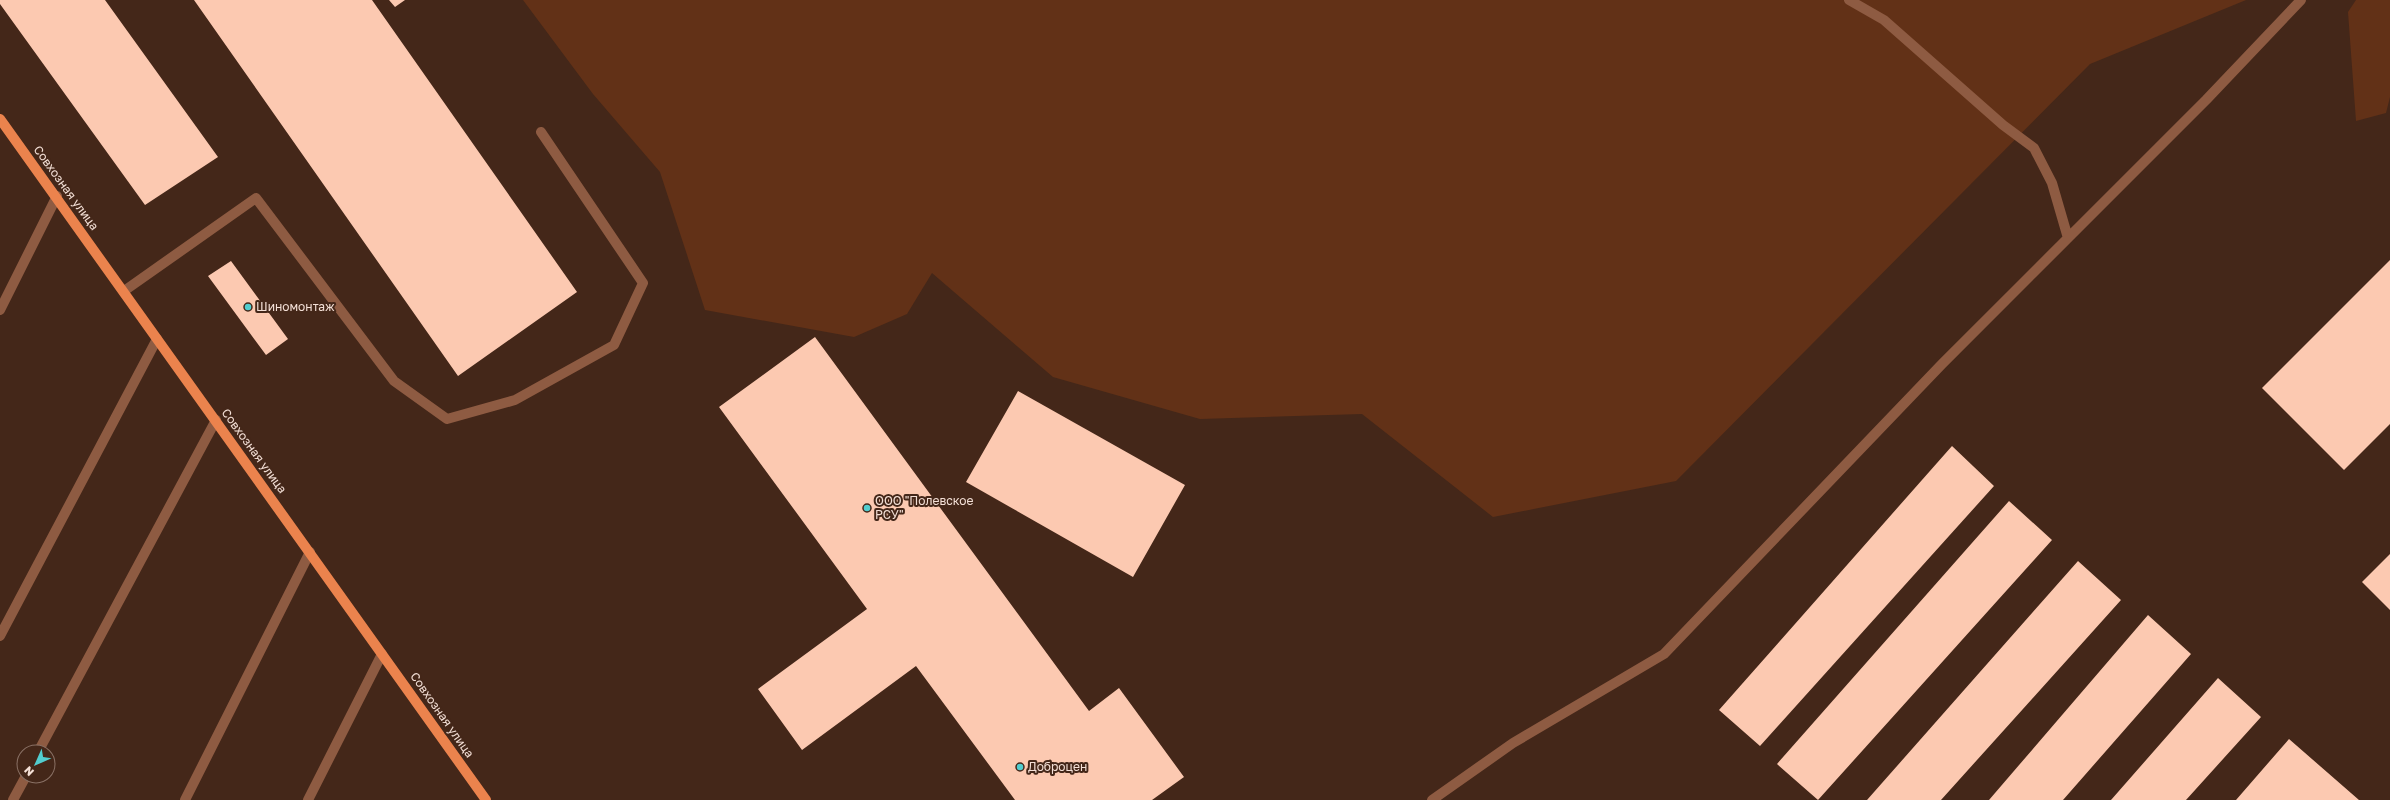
<svg xmlns="http://www.w3.org/2000/svg" width="2390" height="800" font-family="'Golos Text',sans-serif">
<style>
.green{fill:#623117}
.building{fill:#fcc9b1}
.lines{fill:none;stroke-linecap:round;stroke-linejoin:round}
.lane{stroke:#8e5b42;stroke-width:10}
.primary{stroke:#eb834d;stroke-width:10}
.poi-dot{fill:#52cdcf;stroke:#442719;stroke-width:1.5}
.labels{text-anchor:middle;stroke-width:4;stroke-linejoin:round;paint-order:stroke}
.street-label{font-size:12px;fill:#f4e0d7;stroke:#442719}
.poi-label{font-size:12px;fill:#f4e0d7;stroke:#442719;text-anchor:start}
</style>
<rect width="100%" height="100%" fill="#442719"/>
<path class="green" d="M523 0H2246L2090 64 1676 481 1493 517 1362 414 1200 419 1053 377 932 273 907 314 854 337 705 310 660 172 593 94Z
M2356 0H2390V97L2386 113 2356 121 2348 12Z"/>
<path class="building" d="M0 0H105L218 157 145 205 0 4Z
M194 0H372L577 292 458 376Z
M389 0H405L395 7Z
M2390 260V424L2344 470 2262 388Z
M231 261 288 339 266 355 208 276Z
M815 337 1089 711 1119 688 1184 777 1152 800H1015L916 666 802 750 758 689 867 609 719 407Z
M1018 391 1185 485 1133 577 966 482Z
M1952 446 1994 486 1760 746 1719 710Z
M2009 501 2052 540 1818 800 1777 764Z
M2390 554V610L2362 582Z
M2078 561 2121 600 1941 800H1867Z
M2148 615 2191 654 2063 800H1989Z
M2218 678 2261 717 2186 800H2111Z
M2289 739 2359 800H2236Z"/>
<g class="lines">
<path class="lane" d="M1849 0 1884 20 2003 125 2034 148 2052 183 2068 238
M124 291 256 198 394 381 447 419 515 400 614 345 643 283 541 132
M0 310 57 196
M0 636 157 339
M38 752 216 420
M13 800 26 776
M185 800 310 552
M308 800 382 654
M1432 800 1513 743 1664 654 1942 364 2206 100 2301 0"/>
<path class="primary" d="M0 119 486 800"/>
</g>
<g class="poi-dot">
<circle cx="248" cy="307" r="4"/>
<circle cx="867" cy="508" r="4"/>
<circle cx="1020" cy="767" r="4"/>
</g>
<g class="labels">
<g class="street-label">
<text transform="translate(66 188) rotate(54)" y="4">Совхозная улица</text>
<text transform="translate(254 451) rotate(54)" y="4">Совхозная улица</text>
<text transform="translate(442 715) rotate(55)" y="4">Совхозная улица</text>
</g>
<g class="poi-label">
<text x="256" y="311">Шиномонтаж</text>
<text x="875" y="505">ООО "Полевское<tspan x="875" dy="14">РСУ"</tspan></text>
<text x="1028" y="771">Доброцен</text>
</g>
</g>
<g transform="translate(36 764) rotate(225)"><circle r="19" fill="#442719" stroke="#8a7165"/>
<path d="M0-3L7 15L0 10L-7 15Z" fill="#52cdcf"/>
<text y="-6" font-size="11" font-weight="bold" text-anchor="middle" fill="#f4e0d7">N</text>
</g>
</svg>
